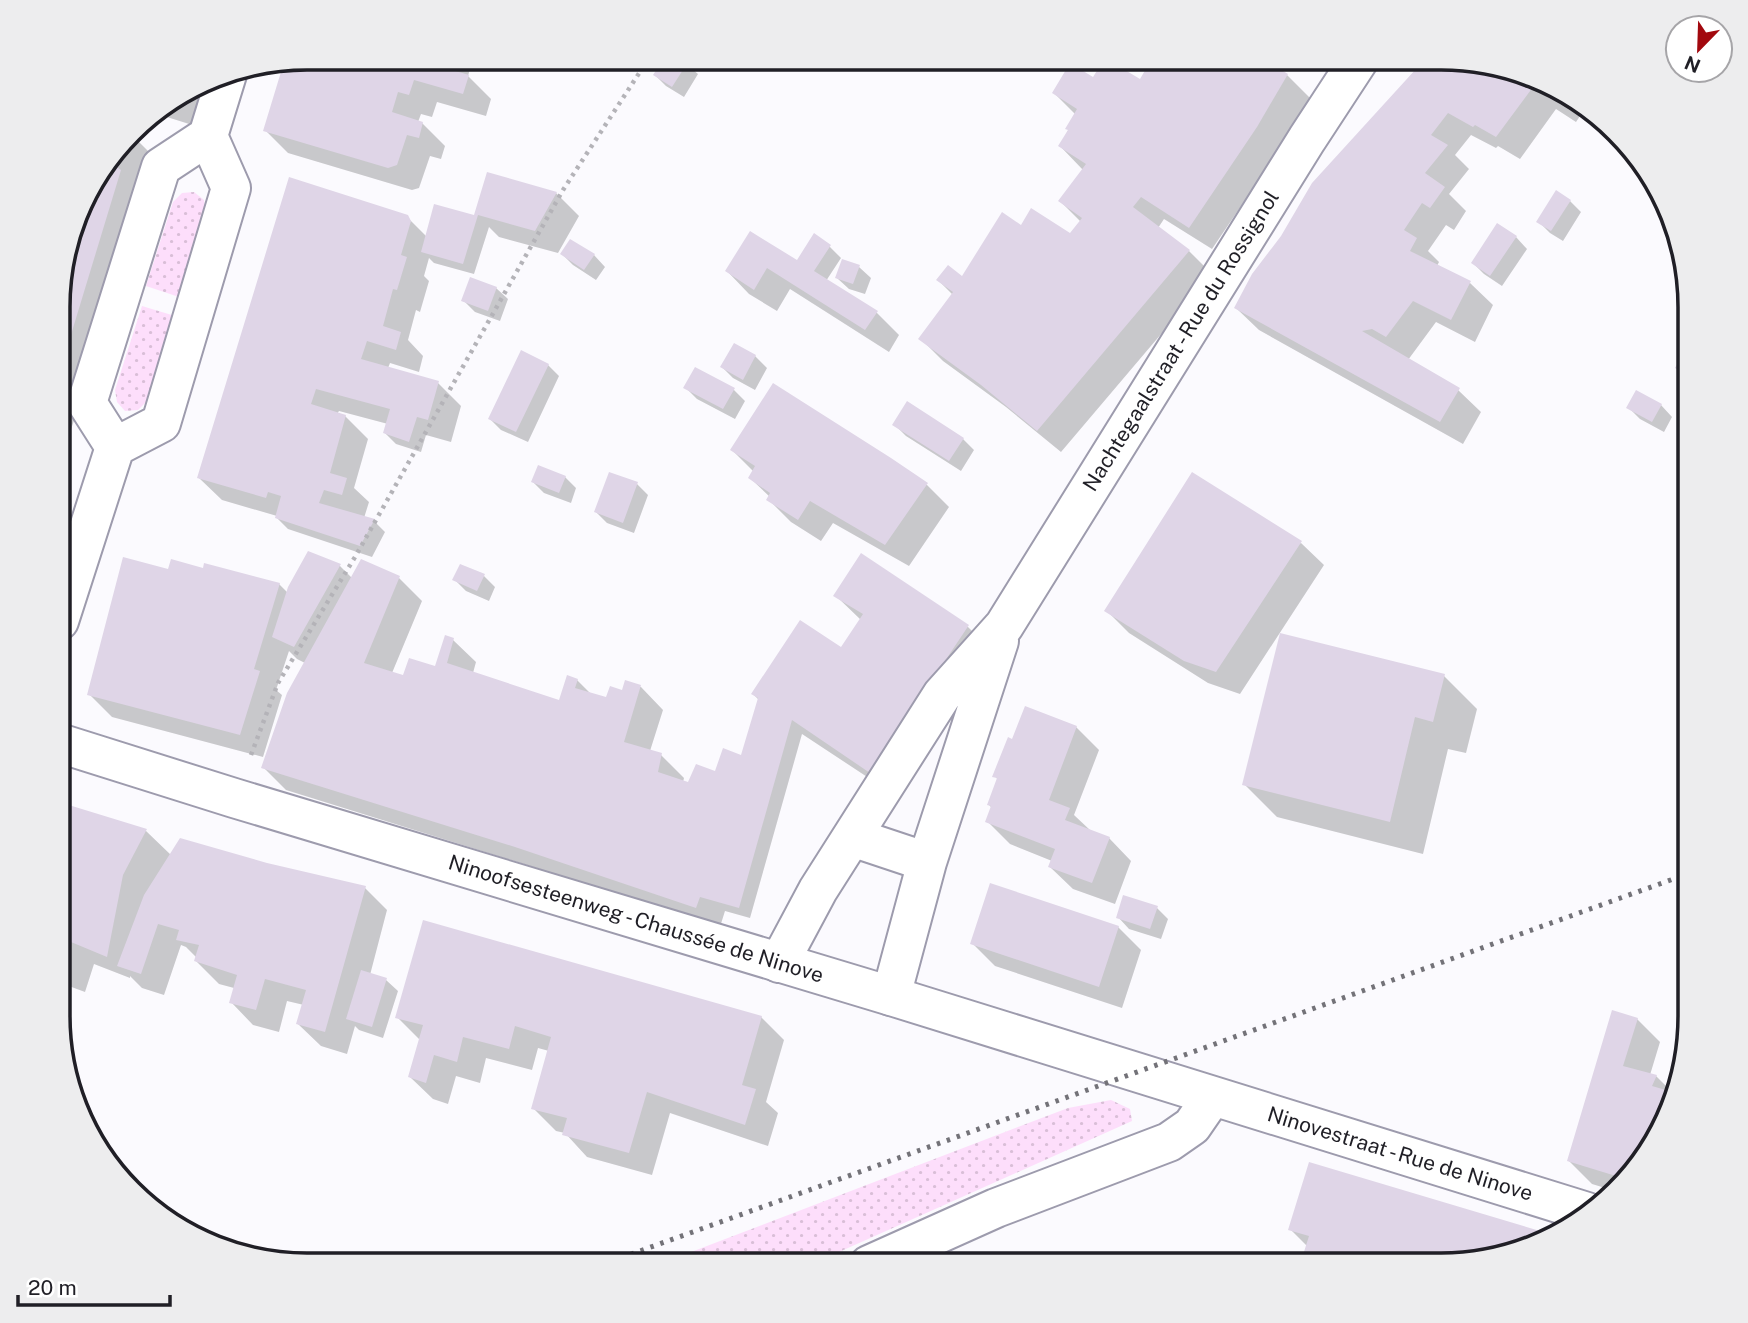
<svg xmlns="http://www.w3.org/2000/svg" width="1748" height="1323" font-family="'Public Sans',sans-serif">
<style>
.grass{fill:url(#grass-dots)}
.shadow{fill:#0003}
.building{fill:#dfd5e7}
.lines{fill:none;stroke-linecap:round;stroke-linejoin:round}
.minor-casing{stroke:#9d9bad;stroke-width:42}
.major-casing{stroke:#9d9bad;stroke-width:42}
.path{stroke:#b4b3b8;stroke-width:4.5;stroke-dasharray:3.5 5;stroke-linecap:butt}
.minor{stroke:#fff;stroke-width:38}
.major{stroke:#fff;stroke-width:38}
.rail{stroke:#737278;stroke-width:5;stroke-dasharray:3.5 7;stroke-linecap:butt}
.labels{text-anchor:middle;stroke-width:5;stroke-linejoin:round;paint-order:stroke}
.street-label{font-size:21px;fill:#201f26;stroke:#fff}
.rim{fill:none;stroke:#201f26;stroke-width:3.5}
</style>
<defs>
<pattern id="grass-dots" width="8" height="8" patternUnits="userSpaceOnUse" patternTransform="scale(1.75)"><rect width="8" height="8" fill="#fddefb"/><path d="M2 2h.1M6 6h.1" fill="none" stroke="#d9bed7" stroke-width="1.8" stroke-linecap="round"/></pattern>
</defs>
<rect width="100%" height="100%" fill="#fbfafe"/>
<path class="grass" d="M194 192 204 200 206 212 179 297 146 286 173 202 182 193Z
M142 306 175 316 147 401 138 410 125 411 117 402 115 390Z
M1111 1100 1130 1109 1132 1121 810 1265H657L1068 1108Z"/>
<path class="shadow" d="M307 58H473L468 76 491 99 486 116 437 102 432 117 421 114 418 122 422 123 445 146 441 159 430 156 419 188 412 190 288 153 265 130 285 61Z
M666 58H679L698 74 684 97 666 86 655 75Z
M1159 58H1282L1276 69 1287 75 1310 98 1279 150 1212 249 1164 219 1158 228 1189 251 1212 274 1061 452 1006 407 943 361 920 338 953 295 938 280 963 278 1021 228 1071 235 1081 222 1060 201 1083 170 1060 146 1076 115 1054 93 1093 79 1140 82 1153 67Z
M1457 58 1536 77 1586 107 1576 122 1556 109 1520 159 1498 146 1496 148 1471 135 1455 155 1469 169 1449 194 1466 211 1454 230 1446 225 1428 251 1439 262 1437 266 1470 283 1493 305 1475 342 1436 322 1408 360 1458 390 1481 412 1463 444 1259 330 1236 308Z
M217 76 202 128 154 113Z
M131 134 152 155 89 376 63 453H60V274L91 183Z
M488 174 556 193 579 216 558 253 499 237 489 227 474 274 434 263 429 258 424 276 429 281 420 312 416 310 408 340 423 356 419 372 390 363 388 368 438 383 461 406 451 442 426 435 421 452 396 444 385 433 388 424 339 411 337 414 345 416 368 439 354 488 369 502 364 518 374 521 385 532 372 557 288 529 277 518V516L222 500 199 478 407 217 427 237 475 217Z
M1570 201 1581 212 1563 241 1550 233 1539 222Z
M750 233 805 266 814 236 830 247 841 258 826 281 877 313 899 335 889 352 790 289 777 311 749 294 727 271Z
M1516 237 1527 249 1502 286 1484 274 1473 263Z
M562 254 594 255 605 267 596 280 573 265Z
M859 267 871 278 865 294 849 289 837 278Z
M496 288 508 299 500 321 475 312 464 301Z
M735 345 755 356 767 368 755 390 733 378 722 367Z
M548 365 559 376 528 442 501 430 490 419Z
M685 387 734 390 745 401 735 419 697 399Z
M1661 405 1672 417 1664 432 1640 419 1629 408Z
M894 424 963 439 974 450 961 471 906 436Z
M732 450 927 485 949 507 909 566 833 523 821 541 791 522 768 499 770 497 750 478 754 472Z
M565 477 576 488 571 503 544 493 533 482Z
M637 484 648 495 634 533 607 523 596 512Z
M59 535 76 552 59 610Z
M1301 543 1324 565 1240 694 1208 683 1129 633 1106 610Z
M309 553 340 566 352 578 361 562 399 578 422 601 392 673 404 677 437 668 453 640 476 662 473 673 561 702 577 680 591 694 607 699 624 692 627 682 641 687 663 710 650 751 661 755 684 778 683 782 689 784 716 773 742 759 759 700 753 694 842 649 861 620 835 595 968 627 990 649 893 794 802 734 750 918 725 911 719 930 540 869 286 790 263 767 305 663 297 659 289 651 276 690 282 695 263 757 112 717 89 694 169 571 205 570 279 584 288 593Z
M484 576 495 587 489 601 466 591 454 579Z
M1444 676 1477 709 1466 753 1448 749 1423 854 1277 817 1244 784Z
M1076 727 1099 750 1074 815 1091 831 1109 838 1131 861 1115 904 1073 889 1050 867 1052 861 1010 844 987 821 992 808 989 805 998 780 995 776Z
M59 805 146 831 171 855 267 864 365 888 387 910 370 975 386 980 398 991 383 1038 359 1030 355 1026 347 1054 321 1046 298 1024 304 1005 287 1001 279 1032 253 1025 231 1002 234 988 219 984 196 961 197 958 186 947 181 945 164 995 142 988 130 976V978L94 964 85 992 58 982Z
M1157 908 1168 919 1161 939 1129 929 1118 917Z
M1118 927 1141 950 1122 1008 995 966 972 943Z
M397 1017H761L784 1040 766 1102 778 1113 768 1146 670 1113 652 1175 587 1157 565 1133 556 1131 533 1108 549 1051 538 1048 532 1070 486 1058 480 1083 456 1076 448 1104 433 1099 410 1077 420 1040Z
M1637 1019 1660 1042 1650 1075 1656 1076 1675 1095 1677 1089 1671 1112 1629 1180 1615 1191 1592 1184 1569 1161Z
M1290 1229 1549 1236 1552 1239 1441 1265H1315L1305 1255 1308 1247Z"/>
<path class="building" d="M307 58H444L442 67 469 75 463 94 414 80 409 95 398 92 392 112 423 122 419 138 407 135 397 165 388 168 263 131 284 62Z
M664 58H683L688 62 672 87 653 75Z
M1105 58 1140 79 1150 62 1153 65 1157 58H1261L1288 74 1257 127 1189 228 1141 197 1133 207 1190 250 1037 431 981 385 918 339 953 292 936 280 948 265 962 276 1002 212 1021 225 1031 208 1070 233 1082 218 1058 201 1086 164 1058 146 1068 130 1065 129 1077 109 1052 93 1070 63 1093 77Z
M1426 58H1457L1536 77 1559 91 1552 100 1533 87 1496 137 1475 125 1473 127 1448 113 1431 135 1448 145 1425 173 1445 187 1430 208 1422 203 1404 230 1417 238 1410 251 1471 281 1451 320 1413 301 1386 337 1372 329 1362 331 1460 388 1440 422 1234 308 1252 274 1281 236 1312 183Z
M128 137 118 168 121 170 60 371V274L91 183Z
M487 172 557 192 535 231 478 215 463 264 421 252 434 204 474 215Z
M289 177 408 215 411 221 401 255 407 257 397 290 393 289 383 326 401 332 396 350 367 341 361 359 439 381 428 420 417 417 409 442 383 433 390 409 316 389 311 404 346 415 330 473 347 478 342 495 324 490 319 503 375 519 360 546 275 518 281 496 268 492 266 498 197 478Z
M1556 190 1571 200 1551 231 1536 222Z
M1497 223 1517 236 1490 276 1471 263Z
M750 231 797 260 814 233 831 245 814 271 878 311 865 330 767 268 754 290 725 271Z
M570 239 595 254 584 270 560 254Z
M842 259 860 265 853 284 835 278Z
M470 277 497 287 488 311 461 301Z
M1690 340V377L1675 368Z
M734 343 756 355 743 380 720 367Z
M521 350 549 364 516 432 488 419Z
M695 367 735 388 723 409 683 388Z
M773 383 891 458 928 483 885 545 810 501 798 520 766 500 770 493 748 478 755 466 730 450Z
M1636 390 1662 404 1652 422 1626 408Z
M907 401 964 438 949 461 892 425Z
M538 465 566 476 559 493 531 482Z
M609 472 638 482 623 523 594 512Z
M1192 472 1302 541 1216 672 1184 661 1104 611Z
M308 551 341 564 294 647 272 637 288 587Z
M861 553 969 625 870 773 792 720 739 908 700 897 696 908 515 847 261 768 287 693 361 559 400 576 364 663 403 675 409 658 435 666 445 635 454 638 447 663 559 700 567 675 578 679 575 688 606 697 610 686 622 690 625 680 641 685 624 742 662 753 658 772 688 782 696 764 715 771 723 748 741 755 758 698 751 694 800 620 841 647 863 614 833 596Z
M123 557 168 569 171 559 203 568 204 563 280 583 254 669 260 671 240 735 87 695Z
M460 564 485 574 477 591 452 580Z
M1280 633 1445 674 1433 722 1415 717 1390 822 1242 785Z
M1025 706 1077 726 1049 800 1070 808 1065 820 1110 837 1092 883 1048 867 1055 849 985 822 991 806 987 805 997 778 992 777 1008 737 1012 739Z
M59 802 147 829 123 875 107 957 71 942 63 970 58 969Z
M180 838 267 863 366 886 325 1032 296 1024 306 990 265 979 256 1010 229 1003 237 975 194 961 199 945 176 940 179 930 158 924 141 974 117 966 144 895Z
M990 883 1119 926 1099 987 970 944Z
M1123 895 1158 906 1150 929 1116 918Z
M423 920 762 1016 742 1085 756 1089 745 1125 647 1092 629 1153 562 1135 567 1118 531 1109 551 1037 515 1026 509 1049 463 1037 457 1062 434 1055 426 1083 408 1077 423 1025 395 1018Z
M361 970 387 978 372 1027 346 1019Z
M1612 1010 1638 1018 1623 1066 1657 1075 1652 1086 1676 1093 1671 1112 1629 1180 1567 1161Z
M1309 1162 1550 1234 1549 1240 1441 1265H1333L1303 1255 1309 1236 1288 1230Z"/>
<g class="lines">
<defs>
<path id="minor" d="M115 447 161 423 231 188 208 136
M59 621 115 447 87 403 161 167 208 136 228 71
M852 837 927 862
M779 963 818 890 942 695 1004 626 1307 139 1360 58
M891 996 927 862 999 641
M869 1265 996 1208 1169 1142 1192 1126 1212 1097"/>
<path id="major" d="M59 743 234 798 891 996 1587 1212"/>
</defs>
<use href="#minor" class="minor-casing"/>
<use href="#major" class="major-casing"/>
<path class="path" d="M251 755 278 683 355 557 563 190 649 58"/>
<use href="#minor" class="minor"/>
<use href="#major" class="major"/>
<path class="rail" d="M601 1265 1690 873"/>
</g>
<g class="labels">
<g class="street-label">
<text transform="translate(1181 341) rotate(-58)" y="7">Nachtegaalstraat - Rue du Rossignol</text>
<text transform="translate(636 919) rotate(17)" y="7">Ninoofsesteenweg - Chaussée de Ninove</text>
<text transform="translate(1400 1154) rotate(17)" y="7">Ninovestraat - Rue de Ninove</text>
</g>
</g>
<path d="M0 0H1748V1323H0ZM307 70H1441A237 237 0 0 1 1678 307V1016A237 237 0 0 1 1441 1253H307A237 237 0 0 1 70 1016V307A237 237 0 0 1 307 70Z" fill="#ededee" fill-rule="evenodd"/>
<path class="rim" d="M307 70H1441A237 237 0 0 1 1678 307V1016A237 237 0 0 1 1441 1253H307A237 237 0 0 1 70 1016V307A237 237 0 0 1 307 70Z"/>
<g transform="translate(1699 49) rotate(203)"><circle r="33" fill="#ffffff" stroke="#a6a5a8" stroke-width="2"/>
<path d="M0-5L12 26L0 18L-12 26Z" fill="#a2080e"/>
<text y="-10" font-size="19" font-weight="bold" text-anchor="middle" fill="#201f26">N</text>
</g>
<path d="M18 1295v10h152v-10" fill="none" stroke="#201f26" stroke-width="3.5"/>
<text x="28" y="1295" font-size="21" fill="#201f26" stroke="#ffffff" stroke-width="5" paint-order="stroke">20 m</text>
</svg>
